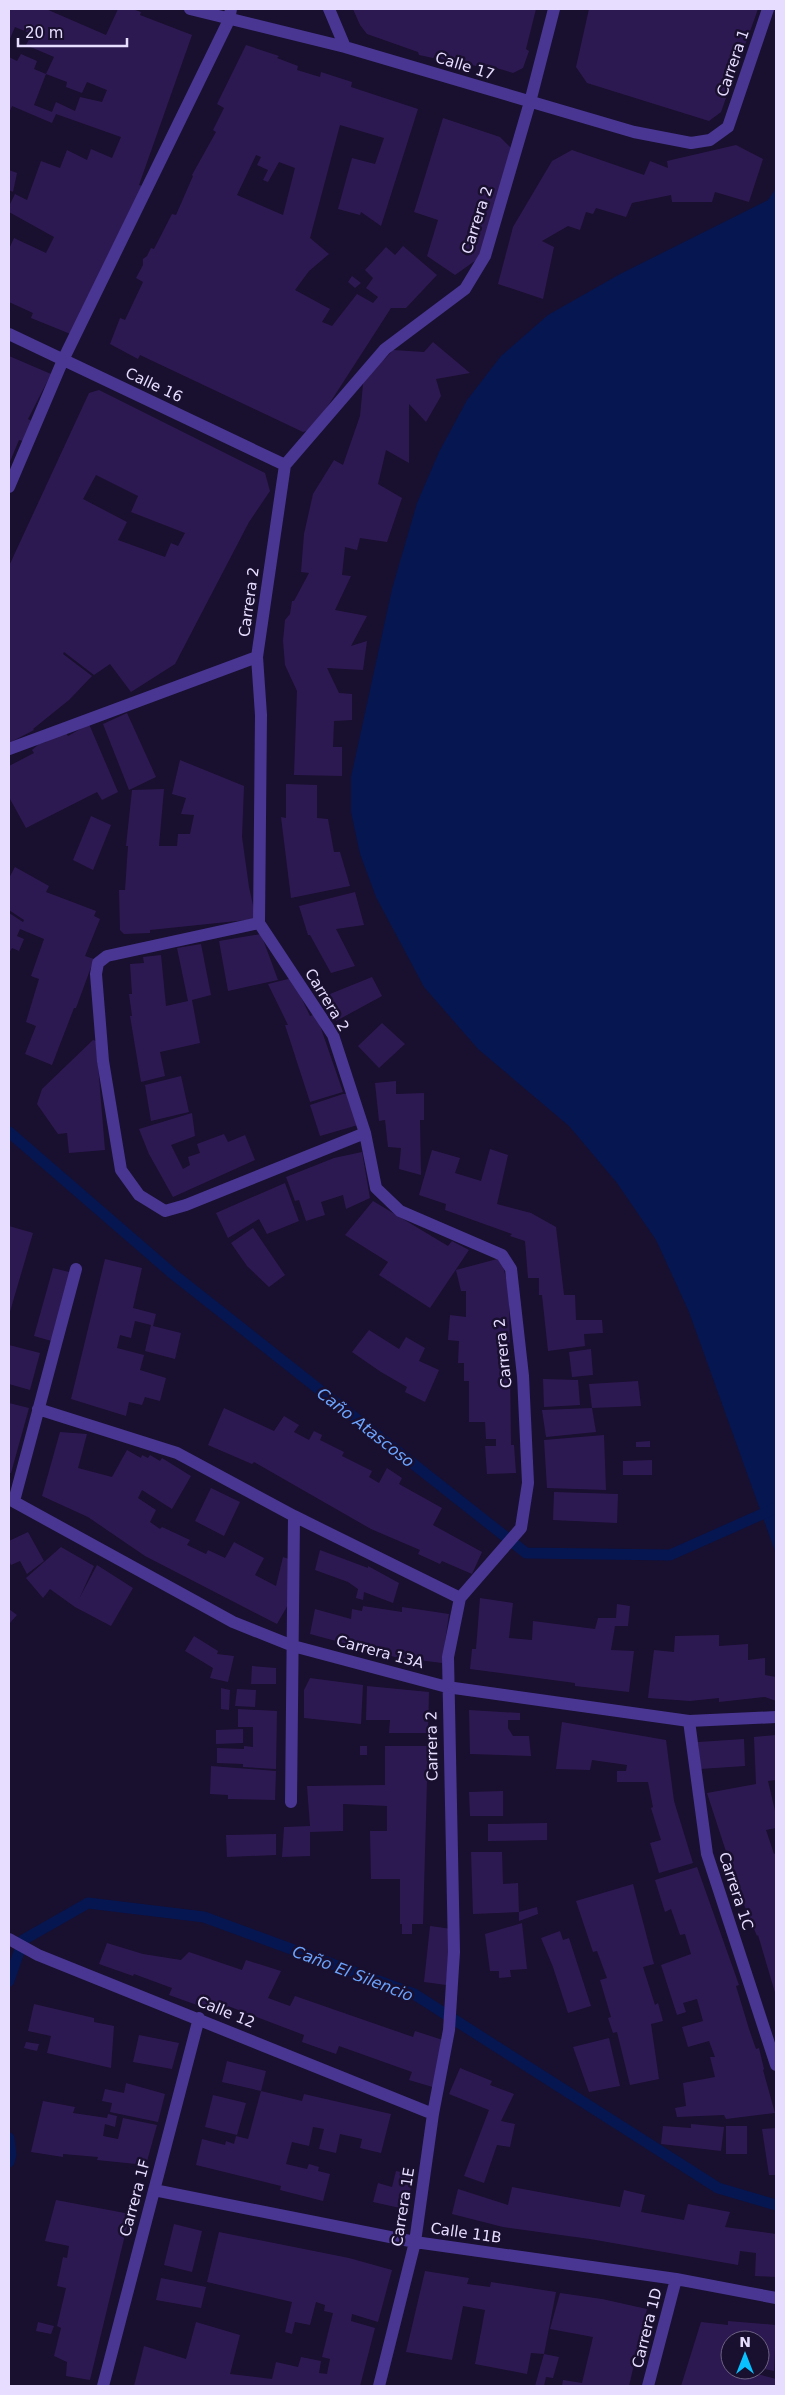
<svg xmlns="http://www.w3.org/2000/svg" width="785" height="2395" font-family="'DejaVu Sans',sans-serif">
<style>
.water{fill:#061651}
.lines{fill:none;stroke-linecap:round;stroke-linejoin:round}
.stream{stroke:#061651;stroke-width:11}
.building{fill:#2d1951;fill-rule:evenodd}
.minor{stroke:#483692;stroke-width:12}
.labels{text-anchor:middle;stroke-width:5;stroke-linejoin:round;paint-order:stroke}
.street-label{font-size:15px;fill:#e6ddff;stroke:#190f2e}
.water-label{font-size:16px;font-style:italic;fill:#6ba4ff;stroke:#190f2e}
</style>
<rect width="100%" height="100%" fill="#190f2e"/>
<path class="water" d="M776 188V1554L689 1312 656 1240 617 1183 569 1126 478 1049 424 987 376 897 360 854 351 812V777L392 589 417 503 439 452 467 400 501 356 548 315 620 274 768 200Z"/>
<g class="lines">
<path class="stream" d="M9 1132 173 1274 526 1553 670 1555 776 1508
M9 1981 23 1940 88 1903 204 1917 414 1994 718 2188 776 2205
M9 2138 11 2155 9 2162"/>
</g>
<path class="building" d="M9 9H46L106 35 118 9H132L141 12 140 15 192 35 139 185 142 186 73 335 31 318 33 313 9 302V249L14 238 46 253 54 237 9 212V206L15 194 27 200 41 161 60 168 67 150 87 160 91 149 112 158 121 137 56 114 52 123 12 106 9 113V57L17 61 21 54 37 61 34 69 46 74 54 57 26 45 32 34 15 27 9 41ZM46 74 67 82 66 87 82 93 87 82 107 90 102 102 80 97 75 111 56 102 52 112 34 105Z
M353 9H536L526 49 529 51 523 68 513 73 490 66 487 69 461 62 457 65 435 56 433 58 419 55 418 52 367 34 360 25Z
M589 9H758L721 112 709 121 587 83 576 67Z
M246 45 279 56 277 58 298 66 297 70 320 77 321 72 352 82 351 87 418 109 381 226 361 212 360 215 338 209 352 158 375 164 384 138 340 125 310 238 329 254 309 271 295 290 330 309 322 322 332 326 357 294 373 303 378 297 366 288 373 278 365 270 386 247 395 255 403 246 437 275 406 308H391L313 429 303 432 140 355 138 359 110 344 120 318 125 320 143 282 136 278 143 265V259L147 256 151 248 154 249 172 214 176 215 193 176 192 175 216 132 213 130 224 108 217 104ZM256 155 261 157 257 165 268 170 263 180 268 182 279 162 295 168 283 215 237 195Z
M443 118 500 137 513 150 479 258 455 275 427 256 438 220 414 212Z
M736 145 763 159 749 202 715 192 712 202H672L671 195 632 203 626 217 596 208 593 214 586 212 580 230 568 226 542 241 554 247 543 299 498 284 513 227 552 161 572 150 644 175 650 161 668 168 667 161Z
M9 170 17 173 13 192 9 190Z
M352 276 361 283 355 288 348 282Z
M433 342 470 373 436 379 441 396 426 422 409 404V463L386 450 378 484 402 498 387 542 360 538 357 550 345 547 342 575 351 576 335 610 367 616 351 646 367 641 363 670 327 668 339 693 352 694V720L334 721 333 747H342V776L294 775 297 691 285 665 283 641 285 620 290 614 292 601H294L309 573 301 572 304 534 313 494 334 460 343 465 360 416 364 374 385 359 393 350 424 352Z
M9 356 51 374 28 419 33 422 23 441 19 440 9 464Z
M99 390 265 473 270 491 249 522 175 664 131 692 110 664 94 675 64 652 63 654 92 676 69 700 33 729 34 730 9 743V566L89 393ZM96 475 138 496 131 512 185 533 178 546 171 543 165 557 118 540 127 522 83 499Z
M127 713 156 777 129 790 103 724Z
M89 724 118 792 102 800 97 792 26 828 9 797V766L34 753 32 750 39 744 46 742 48 739 66 733 68 736Z
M180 760 244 786 242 837 249 887 256 919 150 930V933L124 934 120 930 119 890H125L128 846H126L132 790 164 789 159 846H177L178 834H190L194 815 181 814 186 798 172 794Z
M286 784 317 785V818L328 819 334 852H340L350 886 291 898 281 817 286 818Z
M91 816 111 825 93 870 73 860Z
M15 867 49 886 46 892 96 911 94 916 100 919 85 956 94 959 76 1008H74L52 1065 25 1054 36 1026 26 1022 39 979 31 976 44 939 20 929 17 936 24 939 19 951 12 948 9 953V913L23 922 24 920 9 910V878Z
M355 892 364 925 336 929 355 966 331 973 310 935H308L299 906Z
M261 934 278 980 228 991 219 941Z
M201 944 211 995 192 1000 200 1043 160 1052 165 1076 141 1082 130 1016H132L129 994H132L130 964 144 963 143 957 161 955 166 1006 188 1001 177 948Z
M372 977 382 996 336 1021 325 996Z
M292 978 310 1016 316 1014 343 1092 310 1102 285 1025H288L268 984Z
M382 1023 405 1044 379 1068 358 1046Z
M93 1040 96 1041 105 1150 69 1153 67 1133 58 1134 37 1104 42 1089Z
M181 1076 189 1112 151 1121 145 1085Z
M396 1081V1094L424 1093V1120H420L421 1175 399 1169 401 1148 388 1147 385 1120 379 1121 375 1083Z
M343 1094H349L358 1125 320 1136 310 1105Z
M192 1113 195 1136 171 1145 183 1169 190 1165 188 1157 200 1153 197 1144 224 1134 228 1142 245 1135 255 1160 173 1197 149 1154 139 1129Z
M490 1149 508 1155 497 1204 531 1213 556 1227 564 1295H575L576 1320H602L603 1333 584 1334 585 1346 548 1351 542 1295H539V1278H528L525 1241 510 1236 512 1234 445 1210 446 1204 419 1195 432 1150 460 1158 455 1173 481 1181Z
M362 1152 370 1198 346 1209 343 1195 321 1202 325 1215 306 1221 299 1200 295 1201 286 1177 334 1158Z
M285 1183 299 1221 267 1234 259 1219 228 1238 216 1213Z
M373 1201 448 1246 452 1241 469 1250 430 1308 379 1275 388 1262 345 1235Z
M9 1226 33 1233 9 1315Z
M253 1228 285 1275 269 1287 247 1266 231 1243Z
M501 1258 509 1290 511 1445H514L516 1473 487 1474 485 1446H496V1439H486L485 1422H469V1381H464V1363H458L459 1341 448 1340 450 1315 466 1317V1291H461L456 1270Z
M105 1259 142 1268 133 1308 156 1314 153 1326 181 1333 175 1359 145 1351 151 1325 135 1321 131 1338 120 1335 117 1348 144 1355 140 1370 166 1378 160 1401 145 1397 142 1405 129 1402 126 1416 71 1399Z
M53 1268 73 1273 55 1342 34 1336Z
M369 1330 399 1349 406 1337 425 1348 419 1361 439 1370 425 1402 405 1392 407 1387 381 1372 352 1352Z
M9 1345 40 1353 30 1390 9 1384Z
M591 1349 593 1375 572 1377 569 1352Z
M543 1379 578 1380 580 1405 544 1407Z
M638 1381 641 1406 592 1408 589 1384Z
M9 1403 29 1408 11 1473H9Z
M224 1408 274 1431 284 1416 299 1425 294 1432 309 1440 314 1431 322 1435 320 1440 344 1452 342 1456 372 1471 369 1477 379 1483 387 1468 402 1478 399 1484 442 1508 433 1525 482 1552 472 1574 442 1561 440 1564 418 1554 420 1550 371 1529 254 1462 252 1464 208 1445Z
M592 1408 596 1432 546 1437 542 1410Z
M60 1432 87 1434 78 1468 112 1477 127 1450 141 1458 142 1455 148 1458 150 1455 160 1461 162 1458 191 1476 172 1509 142 1490 138 1498 156 1510 150 1522 160 1529 162 1527 190 1540 187 1545 206 1554 208 1550 225 1558 234 1542 264 1558 255 1575 276 1586 283 1557 289 1559V1603L277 1624 145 1556 88 1517 42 1496Z
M604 1435 606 1490 547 1488 544 1440Z
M650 1441V1447H636V1442Z
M652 1460V1475H623V1461Z
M211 1488 240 1502 224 1536 195 1521Z
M554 1492 618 1494 617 1523 553 1520Z
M28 1532 44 1561 27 1574 20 1561 11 1565 9 1561V1541Z
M61 1547 94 1566 79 1599 97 1565 133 1588 111 1626 75 1607 50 1589 43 1598 26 1578Z
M320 1550 368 1568V1566L399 1583 393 1603 364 1592 363 1600 356 1598 358 1589 348 1582 315 1570Z
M480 1598 513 1603 509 1638 532 1640 533 1621 595 1629 598 1618H616L617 1604 630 1606 628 1626H615L611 1650 634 1651 629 1692 575 1686V1683L470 1669 472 1649H476Z
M363 1606 402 1612V1607L449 1614 442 1663 395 1657 310 1634 315 1609 351 1619 352 1609 362 1611Z
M9 1609 17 1615 9 1624Z
M719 1635V1646L748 1644V1660L765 1658V1675L776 1677V1701L765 1697 719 1702V1698L690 1701 648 1698 654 1650 674 1652 675 1636Z
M194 1636 218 1651 217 1654 234 1656 228 1682 210 1678 213 1668 185 1651Z
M252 1666 276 1668V1684H251Z
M310 1678 363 1685 361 1724 304 1718V1690Z
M367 1686 429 1692 428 1733H389L390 1720H366Z
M221 1688 230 1690 229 1710 221 1709Z
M237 1689 256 1690 255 1707 235 1706Z
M238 1709 277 1711 276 1769 243 1767V1764L217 1763V1748L244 1749V1746L253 1747V1727H238Z
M469 1710 520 1713V1720H508V1728L513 1736H529L531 1756 470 1754Z
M562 1722 666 1740 674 1801 693 1863 659 1873 650 1843 661 1840 651 1808 653 1807 648 1782H617V1771H626L627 1765 592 1760 590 1770 556 1769Z
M243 1729V1743L216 1744V1730Z
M776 1735V1780L768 1781 776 1815V1828L766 1830 774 1854 776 1853V1996L758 1935 757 1936 730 1871 732 1870 707 1793 756 1784 754 1737Z
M744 1739 745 1766 700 1769 698 1742Z
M360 1746H367V1755H360Z
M385 1746H428L423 1924H412V1934H402V1924H400V1879H371L370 1831H387V1806L343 1804V1831L310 1832V1856L282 1857 284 1827 310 1826 307 1786 385 1785Z
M211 1766 276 1771 275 1800 228 1799V1795L210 1794Z
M503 1791V1816H470L469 1792Z
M547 1823V1840L488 1841V1824Z
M276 1834V1855L227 1857 226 1835Z
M471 1852H502L503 1884 518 1883 519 1912 537 1907 538 1914 519 1921V1912L473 1914Z
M697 1867 739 1985 736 1986 749 2029 756 2049 759 2048 764 2069 763 2070 775 2113 726 2119 724 2115 677 2117 675 2108 686 2106 683 2083 715 2077 710 2057H715L709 2041 688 2047 682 2027 703 2021 697 1999 683 2003 686 2012 677 2015 661 1965 691 1954 685 1934 680 1935 671 1909 665 1912 655 1880Z
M633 1884 654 1964 643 1967 655 2005 658 2003 663 2021 651 2024 659 2079 630 2085 617 2032 613 2033 608 2018 611 2017 600 1980 607 1978 597 1951 593 1952 576 1901Z
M522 1923 527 1969 510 1970 511 1977 499 1978V1971H490L485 1934Z
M430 1926 452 1929 446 1985 424 1982Z
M560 1931 563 1940 569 1938 591 2006 568 2013 553 1967 541 1938Z
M107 1943 143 1954 181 1960 189 1952 242 1970 246 1960 281 1971 268 1998 290 2006 295 1996 413 2037 415 2031 446 2041 436 2088 409 2080 412 2072 339 2046 336 2054 302 2042 304 2035 228 2006 226 2012 213 2008 211 2010 169 1995 172 1988 134 1974 133 1976 99 1964Z
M34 2004 94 2018V2022L114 2026 111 2068 47 2053 51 2036 28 2031Z
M139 2035 179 2043 172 2069 133 2062Z
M609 2038 620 2086 589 2092 573 2047Z
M26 2042 39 2044 37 2051 24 2048Z
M227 2061 266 2071 261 2091 222 2082Z
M460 2068 492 2081 490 2085 514 2094 501 2121 515 2124 510 2147 497 2145 484 2183 464 2176 489 2110 449 2094Z
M126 2083 165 2094 158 2122 110 2112 112 2103 102 2101 105 2089 124 2093Z
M261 2091 302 2101 304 2094 391 2114 381 2153 360 2148 362 2139 340 2134 336 2153 319 2149 324 2129 313 2127 309 2146 292 2142 286 2164 307 2169 309 2164 319 2167 318 2171 330 2174 323 2201 280 2190 281 2186 196 2165 202 2139 225 2145 226 2141 234 2144 236 2136 248 2139Z
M213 2095 246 2103 237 2135 205 2127Z
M43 2101 75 2107 73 2113 107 2118 108 2114 117 2116 115 2127 105 2124 103 2136 118 2139 123 2118 157 2125 146 2165 97 2160 98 2157 63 2154V2157L31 2152Z
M691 2124 724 2127 721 2151 661 2144 663 2126 691 2128Z
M726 2126H747V2154H726Z
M776 2128V2175H769L762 2129Z
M396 2171 414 2175 407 2204 400 2208 373 2202 378 2183 392 2187Z
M512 2187 620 2207 624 2190 645 2195 641 2212 684 2220 688 2204 730 2212 725 2227 776 2234V2277L755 2276 756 2253 740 2251 738 2265 590 2239 503 2227 452 2214 458 2189 508 2205Z
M56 2200 130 2214 90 2380 66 2376 67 2362 54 2356 61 2328 57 2326 66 2288 57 2286 63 2257 67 2258 69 2246 45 2241Z
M174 2224 202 2231 192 2272 164 2265Z
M219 2232 349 2258 392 2270 378 2322 352 2314 351 2321 375 2328 360 2386H134L144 2346 186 2359 196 2322 240 2335 230 2374 272 2379 276 2362 298 2367 301 2357 321 2361 319 2373 327 2374 330 2359 322 2357 333 2313 324 2311 325 2305 316 2302 310 2325 295 2322 292 2334 285 2332 292 2302 207 2282Z
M425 2271 469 2278 467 2284 490 2287 491 2282 556 2292 544 2354 559 2357 553 2378 546 2377 544 2386H535L544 2354 531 2353 527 2374 475 2364 485 2310 463 2306 452 2360 406 2352Z
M161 2278 206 2287 201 2308 156 2300Z
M560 2293 602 2299 647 2309 629 2386H562L563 2380 582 2383 593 2337 550 2329Z
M728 2321 776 2325 774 2371 760 2368V2340H730V2370H743L776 2379V2386H681L701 2322 728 2325Z
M38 2322 54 2326 51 2334 36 2331Z"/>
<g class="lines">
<path class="minor" d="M190 9 345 47 634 132 691 143 710 140 728 127 768 9
M329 9 345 47
M9 334 285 465
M9 487 63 360 229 20 231 9
M9 749 257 657
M259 923 107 956 98 963 96 974 103 1061 121 1170 139 1195 165 1211 186 1205 365 1133
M38 1409 177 1453 294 1516 460 1598
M9 1499 233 1622 293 1646 447 1687 689 1721 776 1717
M14 1501 76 1269
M689 1721 707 1854 776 2065
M291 1802 294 1516
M9 1939 38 1955 433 2114
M154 2190 415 2242 676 2279 776 2298
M103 2386 199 2018
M379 2386 415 2242 433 2114 449 2030 454 1952 448 1657 460 1598 521 1528 528 1483 523 1376 511 1269 502 1255 400 1211 376 1188 365 1133 333 1035 259 923 261 715 257 657 285 465 385 349 465 289 485 256 530 102 554 9
M648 2386 676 2279"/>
</g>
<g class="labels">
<g class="street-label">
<text transform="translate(733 63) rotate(-71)" y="5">Carrera 1</text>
<text transform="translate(465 66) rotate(17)" y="5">Calle 17</text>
<text transform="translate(477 220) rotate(-72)" y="5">Carrera 2</text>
<text transform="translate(154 385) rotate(25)" y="5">Calle 16</text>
<text transform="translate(249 602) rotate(-82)" y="5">Carrera 2</text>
<text transform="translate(327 1000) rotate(59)" y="5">Carrera 2</text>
<text transform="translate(503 1353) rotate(-96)" y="5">Carrera 2</text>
<text transform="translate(380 1652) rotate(15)" y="5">Carrera 13A</text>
<text transform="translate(432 1746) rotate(-91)" y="5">Carrera 2</text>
<text transform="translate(736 1891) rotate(72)" y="5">Carrera 1C</text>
<text transform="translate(226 2012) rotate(22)" y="5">Calle 12</text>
<text transform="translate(135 2198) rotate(-75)" y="5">Carrera 1F</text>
<text transform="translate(403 2207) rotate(-81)" y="5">Carrera 1E</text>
<text transform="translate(466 2233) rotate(8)" y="5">Calle 11B</text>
<text transform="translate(647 2328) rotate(-76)" y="5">Carrera 1D</text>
</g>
<g class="water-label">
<text transform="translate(366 1427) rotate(38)" y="6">Caño Atascoso</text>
<text transform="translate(353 1973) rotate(21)" y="6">Caño El Silencio</text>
</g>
</g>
<rect width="785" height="2395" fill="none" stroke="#e6ddff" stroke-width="20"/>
<g transform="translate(745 2355)"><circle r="24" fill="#190f2e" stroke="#6b6182"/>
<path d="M0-4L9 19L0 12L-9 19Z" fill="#09c1ff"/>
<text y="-8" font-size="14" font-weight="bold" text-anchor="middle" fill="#e6ddff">N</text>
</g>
<path d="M18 38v8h109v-8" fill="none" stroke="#e6ddff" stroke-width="2.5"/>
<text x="25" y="38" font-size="15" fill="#e6ddff" stroke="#190f2e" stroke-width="4" paint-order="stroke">20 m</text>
</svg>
